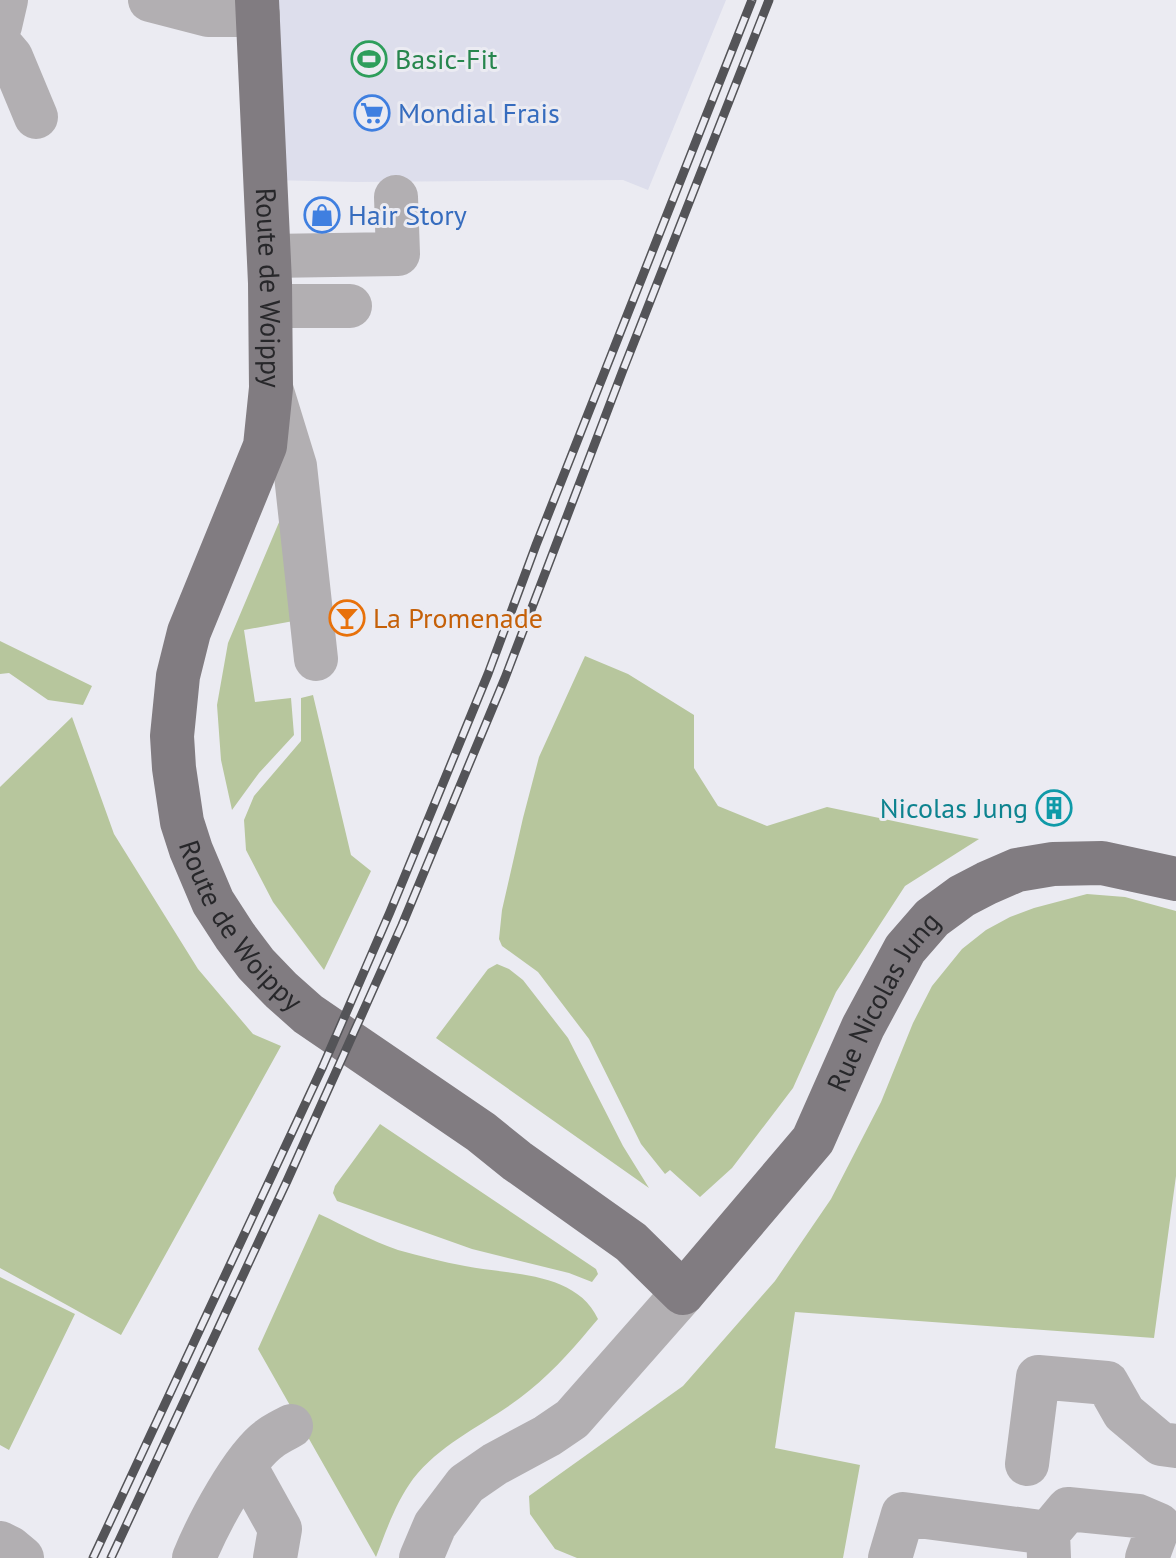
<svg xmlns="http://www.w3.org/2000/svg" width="1176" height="1558" font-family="'PT Sans',sans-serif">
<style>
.built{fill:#dddeec}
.green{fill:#b7c69d}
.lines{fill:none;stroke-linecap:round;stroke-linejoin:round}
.minor{stroke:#b2afb2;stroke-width:44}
.major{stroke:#817c81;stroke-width:44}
.rail-casing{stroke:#545458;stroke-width:9}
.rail{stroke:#ebebf2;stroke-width:6;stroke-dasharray:18;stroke-linecap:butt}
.labels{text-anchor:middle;stroke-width:6;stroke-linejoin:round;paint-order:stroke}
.leisure-label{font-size:28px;fill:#27864d;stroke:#ebebf2;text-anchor:start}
.shop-label{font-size:28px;fill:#366cbe;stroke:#ebebf2;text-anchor:start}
.street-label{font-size:28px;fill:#27272a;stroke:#ebebf2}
.food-label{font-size:28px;fill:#c56008;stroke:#ebebf2;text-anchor:start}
.culture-label{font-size:28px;fill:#0d838f;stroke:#ebebf2;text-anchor:end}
</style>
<rect width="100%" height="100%" fill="#ebebf2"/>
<path class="built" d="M257 0H726L648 190 623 180 356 182 271 180Z"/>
<path class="green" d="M288 501 299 620 244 630 255 702 291 698 294 735 259 773 232 810 221 760 217 705 228 643Z
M0 641 92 686 83 705 48 700 9 673 0 674Z
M585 656 628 674 694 715V768L718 806 767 826 827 807 979 839 905 886 836 992 793 1088 732 1168 700 1197 670 1170 665 1174 641 1144 589 1039 538 972 502 946 499 939 502 910 523 818 539 757Z
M313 695 351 855 371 871 324 970 273 902 246 850 244 820 254 796 301 741V698Z
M72 717 114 834 198 969 253 1034 281 1046 121 1335 0 1268V787Z
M1087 894 1125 897 1176 911V1176L1154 1338 795 1312 775 1448 860 1465 843 1558H577L555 1549 530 1514 529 1496 683 1386 775 1281 831 1199 881 1102 913 1023 932 986 962 949 986 930 1010 917 1034 908Z
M497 964 509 969 523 980 568 1038 623 1146 649 1188 436 1038 488 969Z
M380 1124 596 1269 598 1274 592 1282 569 1273 472 1249 337 1201 333 1193 335 1186Z
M319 1214C345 1226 371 1241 398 1250 420 1256 443 1262 465 1266 509 1275 576 1271 598 1319 577 1344 556 1369 530 1390 492 1422 444 1439 413 1479 396 1502 386 1531 376 1557L258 1349Z
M0 1277 75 1314 9 1450 0 1445Z"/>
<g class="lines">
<path class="minor" d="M150 0 208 15H258
M0 26 6 0
M0 44 11 57 36 117
M269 256 398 254 396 197
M271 306H350
M271 388 295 466 316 659
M1027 1464 1038 1377 1107 1383 1124 1413 1161 1444 1176 1446
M245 1466 280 1529 275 1558
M1048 1533 1068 1509 1138 1516 1159 1525 1147 1558
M0 1543 10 1548 22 1558
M194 1558C207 1526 242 1459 269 1439 275 1434 284 1430 291 1426
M421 1558 435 1525 466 1484 495 1464 547 1436 572 1419 683 1293
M890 1558 903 1514 1048 1533 1049 1558"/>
<path class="major" id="s1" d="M257 0 270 283 271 388 265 446 189 632 178 676 172 736 174 768 182 822 191 850 213 902 235 936 256 964 281 990 308 1014 481 1132 517 1161 631 1242 683 1293 813 1140 863 1027 905 949 932 918 962 896 987 883 1017 870 1053 864 1102 863 1176 879"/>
<defs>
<path id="rail" d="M93 1558 323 1066 390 912 488 674 536 545 752 0
M111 1558 287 1181 402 925 505 678 623 370 769 0"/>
</defs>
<use href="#rail" class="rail-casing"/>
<use href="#rail" class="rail"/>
</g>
<defs>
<symbol id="stadium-ring" viewBox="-11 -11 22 22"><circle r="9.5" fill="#ebebf2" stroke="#2e9e5b" stroke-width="1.5"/><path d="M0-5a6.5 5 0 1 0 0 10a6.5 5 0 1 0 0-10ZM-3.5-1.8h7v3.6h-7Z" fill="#2e9e5b"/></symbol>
<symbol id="supermarket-ring" viewBox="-11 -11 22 22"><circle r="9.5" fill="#ebebf2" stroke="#3f7fe0" stroke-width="1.5"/><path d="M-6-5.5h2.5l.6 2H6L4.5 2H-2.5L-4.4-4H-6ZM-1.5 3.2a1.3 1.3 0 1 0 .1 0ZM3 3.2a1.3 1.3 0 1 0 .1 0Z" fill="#3f7fe0"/></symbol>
<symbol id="shop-ring" viewBox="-11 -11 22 22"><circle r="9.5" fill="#ebebf2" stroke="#3f7fe0" stroke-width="1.5"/><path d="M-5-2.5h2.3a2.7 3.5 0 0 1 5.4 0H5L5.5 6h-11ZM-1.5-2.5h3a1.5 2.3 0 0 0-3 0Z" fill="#3f7fe0"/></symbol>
<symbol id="bar-ring" viewBox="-11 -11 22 22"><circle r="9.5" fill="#ebebf2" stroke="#e8710a" stroke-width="1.5"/><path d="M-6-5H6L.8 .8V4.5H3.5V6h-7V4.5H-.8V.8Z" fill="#e8710a"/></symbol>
<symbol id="building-ring" viewBox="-11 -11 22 22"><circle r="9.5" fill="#ebebf2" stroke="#0f9aa8" stroke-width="1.5"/><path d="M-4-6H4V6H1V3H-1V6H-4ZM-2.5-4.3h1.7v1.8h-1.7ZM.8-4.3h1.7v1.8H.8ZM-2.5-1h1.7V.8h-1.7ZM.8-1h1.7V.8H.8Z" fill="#0f9aa8"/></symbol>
</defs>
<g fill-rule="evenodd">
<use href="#stadium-ring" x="349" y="39" width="40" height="40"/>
<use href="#supermarket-ring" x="352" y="93" width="40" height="40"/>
<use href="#shop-ring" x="302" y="195" width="40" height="40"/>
<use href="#bar-ring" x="327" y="598" width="40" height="40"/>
<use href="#building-ring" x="1034" y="788" width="40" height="40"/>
</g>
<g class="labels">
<g class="leisure-label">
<text x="395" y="69">Basic-Fit</text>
</g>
<g class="shop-label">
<text x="398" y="123">Mondial Frais</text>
<text x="348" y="225">Hair Story</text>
</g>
<g class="street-label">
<text dy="10" stroke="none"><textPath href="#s1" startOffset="288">Route de Woippy</textPath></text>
<text dy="10" stroke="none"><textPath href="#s1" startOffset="960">Route de Woippy</textPath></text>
<text dy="10" stroke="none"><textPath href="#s1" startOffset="1898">Rue Nicolas Jung</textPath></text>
</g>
<g class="food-label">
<text x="373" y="628">La Promenade</text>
</g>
<g class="culture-label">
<text x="1028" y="818">Nicolas Jung</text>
</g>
</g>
</svg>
